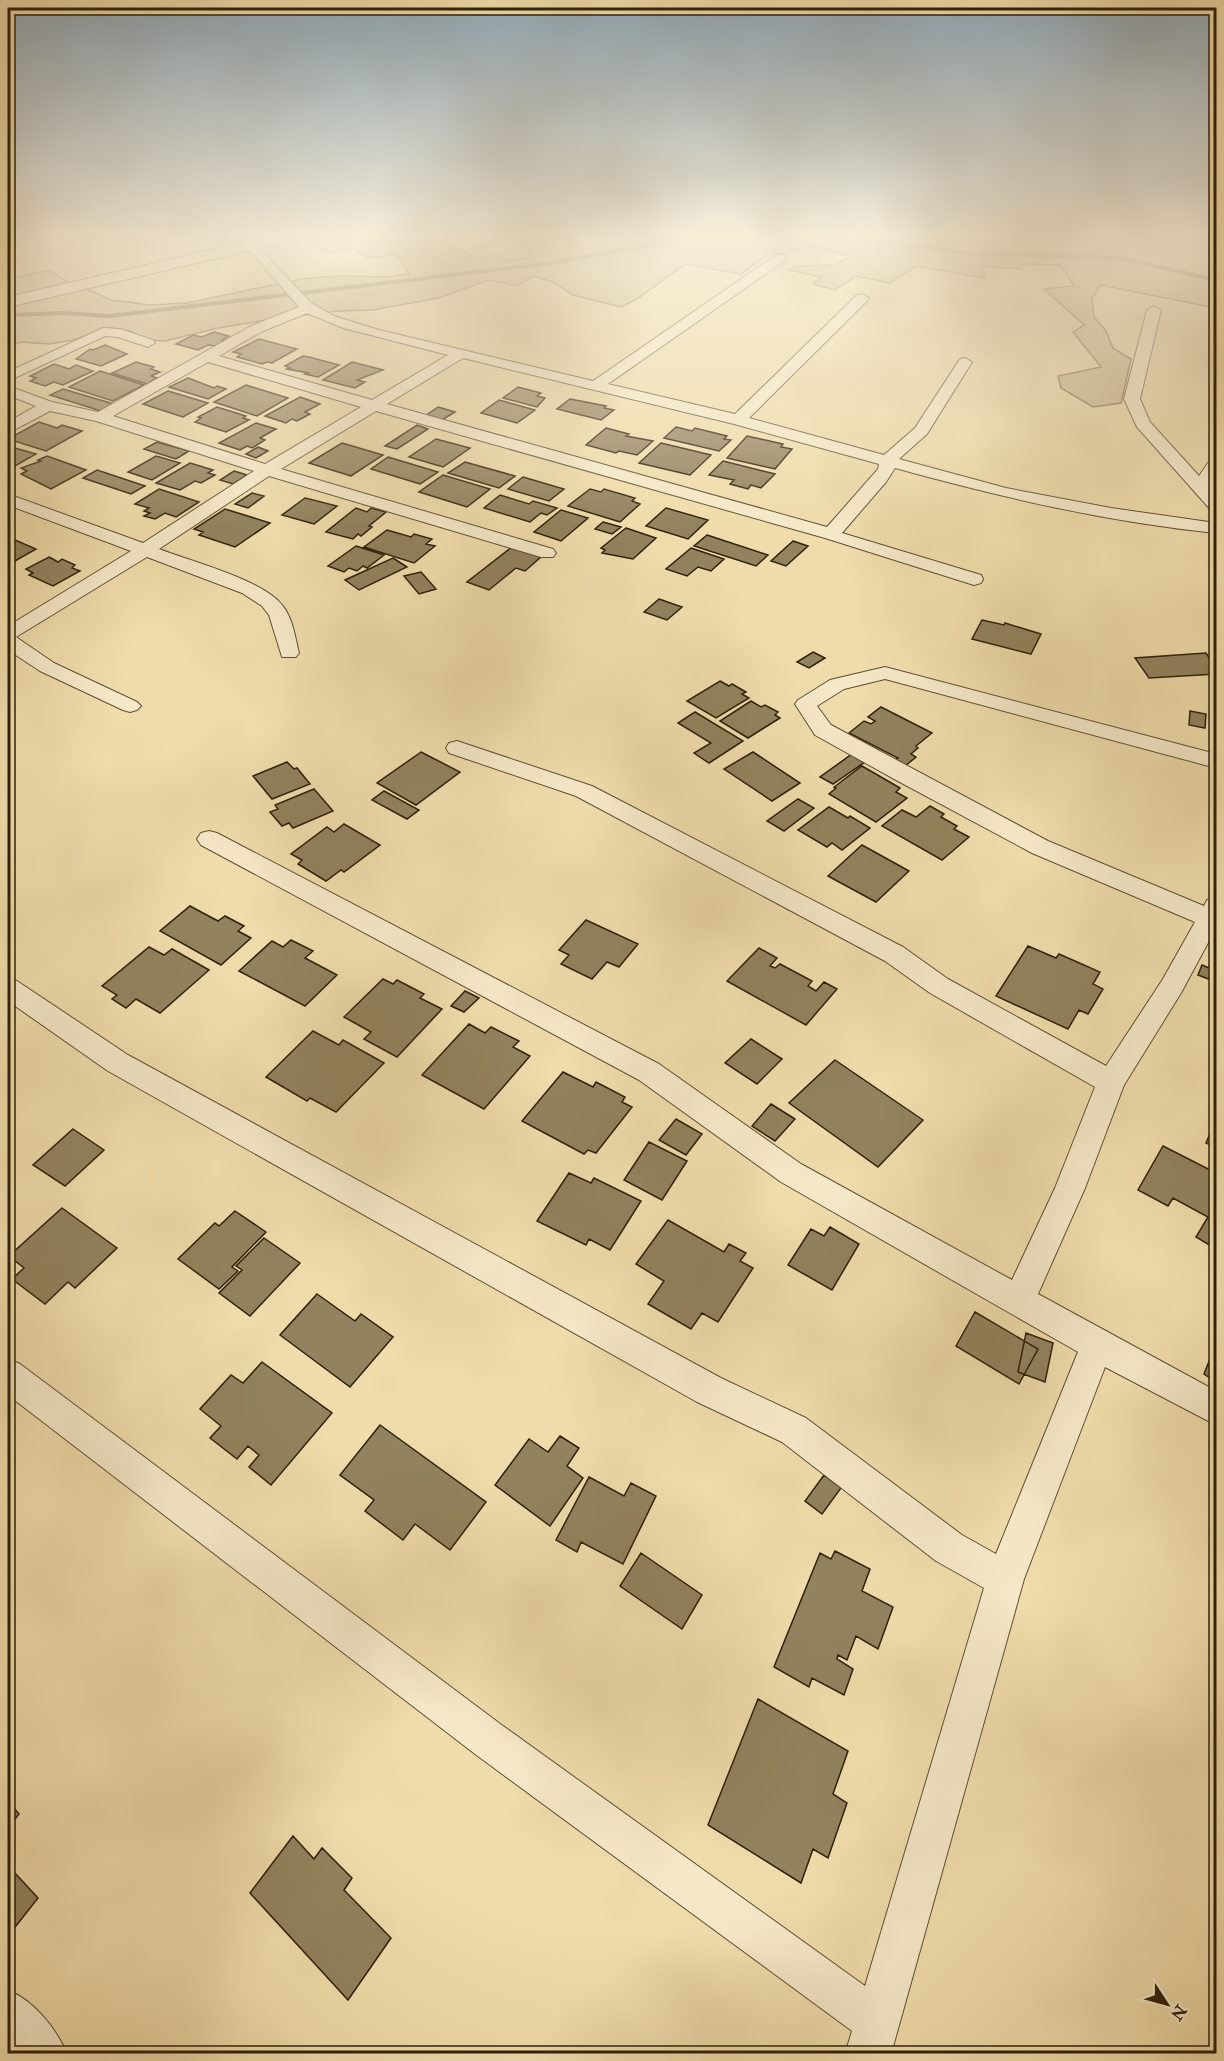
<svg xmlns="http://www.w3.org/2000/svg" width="1224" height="2061" font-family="'IM FELL Double Pica',serif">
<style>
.green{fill:#cebc8f;stroke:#7e6e4d;stroke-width:1.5}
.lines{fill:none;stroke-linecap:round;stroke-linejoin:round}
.stream{stroke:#7a6a4a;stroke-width:4}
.building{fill:#92825e;stroke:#2e200b;stroke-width:1.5}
.minor-casing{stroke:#5e4f33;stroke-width:2}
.tertiary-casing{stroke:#5e4f33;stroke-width:2}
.minor{fill:#f5e8c8;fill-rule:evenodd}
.tertiary{fill:#f5e8c8;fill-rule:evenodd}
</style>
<rect width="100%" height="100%" fill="#efdcaa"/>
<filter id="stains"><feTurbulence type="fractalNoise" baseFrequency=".00333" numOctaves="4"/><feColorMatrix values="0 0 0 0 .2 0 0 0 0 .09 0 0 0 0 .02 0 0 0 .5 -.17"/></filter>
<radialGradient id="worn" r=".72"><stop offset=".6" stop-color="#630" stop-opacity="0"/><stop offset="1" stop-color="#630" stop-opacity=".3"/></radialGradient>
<path class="green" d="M307 237H441L474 258 500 255 506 261 532 257 520 238 524 237H630L636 241 670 237H1053L1111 241V237H1145L1148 244 1216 247V308L1100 285 1092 299 1094 317 1106 331 1113 348 1131 359 1121 403 1093 407 1061 388 1058 376 1101 367 1073 332 1084 325 1044 289 1074 286 1060 265 1022 264 1021 269 981 266 985 278 916 266 890 283 856 276 835 290 813 284 821 277 789 270 795 266 835 265 850 256 814 246 784 254 771 252 741 274 685 264 637 299 621 307 573 295 553 282 533 276 516 286 489 280 438 298 373 310 338 311 267 320 218 328 165 341 148 340 130 331 110 328 73 340 49 344 21 342 8 346V307L85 288 111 300 150 305 187 303 301 279 336 276 386 277 409 274 397 255 367 258 353 248 325 253Z
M49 270 69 283 8 297V279Z"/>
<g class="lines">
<path class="stream" d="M789 237 885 241 964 253 1120 258 1216 280
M8 315 65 313 109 316 552 263 661 243 728 237"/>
</g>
<path class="building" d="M1149 237H1179L1183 241H1152Z
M214 332 229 336 222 340 228 341 220 346 208 345 198 350 176 344 193 335 202 337Z
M259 339 297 349 272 363 267 362 262 364 237 357 241 354 233 352Z
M105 345 127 354 101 366 76 359 90 349 93 350Z
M303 356 309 357 339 365 318 377 305 374 308 373 287 369 290 368 285 366Z
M136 362 154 367 151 369 160 372 151 376 157 378 147 384 112 373Z
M352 362 383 370 357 380 365 382 355 388 323 380Z
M54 364 69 369 76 365 93 371 63 385 54 382 45 386 30 381 36 378 30 376Z
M100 371 144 385 113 401 69 387Z
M188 378 214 388 217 386 226 389 208 399 169 387Z
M246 385 288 398 257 416 214 402Z
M518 387 541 393 537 396 545 398 537 407 503 398Z
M63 389 114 404 101 411 50 395Z
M168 391 208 403 183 417 143 404Z
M300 397 320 404 305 412 310 414 297 421 292 419 286 423 265 416Z
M570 399 606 406 604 408 614 410 601 420 557 409Z
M499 400 535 410 517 423 481 413Z
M217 407 246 416 243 418 249 420 226 432 195 422 201 418 198 417Z
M438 407 455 412 442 420 425 416Z
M39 422 57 428 62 425 82 431 46 451 8 439Z
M256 423 276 429 260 438 265 440 252 448 247 446 240 450 219 443Z
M417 425 428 429 397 449 385 446Z
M676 427 692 431 695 428 727 436 724 439 731 440 719 451 664 438Z
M606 428 629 434 626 436 653 441 637 455 619 451 616 453 586 445Z
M747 436 783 444 781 447 792 449 775 469 727 458Z
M436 439 470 448 443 467 409 457Z
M157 442 189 451 176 459 144 449Z
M342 443 383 455 351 476 309 463Z
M661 443 711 455 690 475 639 463Z
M8 446 36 454 8 470Z
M258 447 268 451 256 458 246 454Z
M47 456 86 470 51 489 21 474 27 471 21 468 41 461 38 460Z
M156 456 180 463 152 480 128 472Z
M388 457 438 472 420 484 371 469Z
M723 461 775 474 761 488 751 485 748 489 730 484 734 480 709 475Z
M465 462 515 476 499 488 448 473Z
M190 463 213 470 208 473 215 475 201 483 195 481 180 490 156 483Z
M97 470 145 486 131 494 83 478Z
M234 471 247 475 233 484 220 480Z
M443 475 490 489 467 507 419 492Z
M523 477 564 489 549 501 508 489Z
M159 489 199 502 176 517 165 513 155 519 144 516 150 513 144 511 149 508 135 504Z
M590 489 601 492 604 489 635 498 632 501 640 504 620 522 568 506Z
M252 493 264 496 248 508 235 504Z
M500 495 529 504 533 501 557 508 547 515 541 513 530 522 484 508Z
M305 498 337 506 314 524 282 515Z
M356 508 367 512 371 508 386 512 369 526 372 527 361 536 358 534 353 539 326 532Z
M666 508 708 520 688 539 646 526Z
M225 509 270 523 235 547 199 535 203 532 194 529Z
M561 510 588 518 561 541 534 532Z
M603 522 621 527 612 534 595 529Z
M626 528 656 538 633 559 602 553 605 550 601 548Z
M387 530 411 537 414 534 432 539 426 544 435 546 414 563 364 547Z
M707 535 768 555 756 566 694 546Z
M8 537 36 549 8 565Z
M793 541 808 546 786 566 771 561Z
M356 546 384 555 367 568 363 566 357 571 349 568 344 572 328 566Z
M512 547 542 556 525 571 516 568 489 590 467 582Z
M691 548 724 559 711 571 698 567 687 576 666 569Z
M49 557 58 562 62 559 75 565 72 568 80 571 53 586 29 575 33 573 26 569Z
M393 558 407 567 359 590 345 580Z
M421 572 436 589 419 594 404 576Z
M659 599 682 607 667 620 644 612Z
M982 620 1004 625 1005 623 1041 634 1031 654 972 639Z
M813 652 825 658 809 668 797 662Z
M1206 653 1216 668V674L1149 678 1135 658Z
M720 681 729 686 732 684 746 692 742 694 749 698 716 718 687 701Z
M751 701 761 707 765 705 778 712 775 715 780 718 748 738 720 721Z
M881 707 932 733 916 746 918 748 911 754 916 757 905 766 895 760 898 758 849 733 864 721 871 724 875 721 868 717Z
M1190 711 1206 714 1205 728 1189 725Z
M695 712 743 741 709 763 694 753 711 743 678 723Z
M421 752 460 772 416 805 377 783Z
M753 752 800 783 772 801 724 769Z
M852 754 865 762 833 784 820 777Z
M287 762 294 769 297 768 310 784 272 799 253 776Z
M862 766 900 788 896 792 907 798 876 822 829 794 836 788 834 787Z
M314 789 333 811 293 828 289 823 282 826 270 812 278 809 275 805Z
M384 791 419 810 407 819 372 800Z
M798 799 814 808 784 831 767 821Z
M930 806 944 814 941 817 957 826 954 829 969 837 942 860 882 826 902 810 916 817Z
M829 807 848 818 850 816 870 828 842 850 832 843 827 847 798 830Z
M344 824 380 845 344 872 341 870 326 881 298 864 302 860 291 854 327 827 334 832Z
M862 845 909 871 876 902 828 876Z
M190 906 218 921 225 916 244 926 238 931 251 938 221 965 160 931Z
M586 920 638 944 619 967 607 962 592 979 561 964 569 955 559 950Z
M291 940 313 951 305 958 337 975 305 1006 239 971 272 941 283 947Z
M1028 946 1056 958 1059 954 1100 972 1093 984 1103 989 1088 1014 1079 1010 1068 1029 996 996Z
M149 947 164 955 172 949 209 970 160 1013 136 999 126 1008 112 999 117 995 102 986Z
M759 948 777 958 770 966 775 968 780 964 812 981 808 986 816 991 824 982 837 989 806 1025 727 981Z
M1202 965 1216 971V982L1198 975Z
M383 979 393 984 397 980 424 994 420 998 442 1009 397 1057 364 1039 371 1032 344 1017Z
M465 991 479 998 464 1012 451 1006Z
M469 1024 485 1033 491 1027 519 1041 513 1047 530 1056 484 1109 422 1075Z
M313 1031 339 1045 343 1040 384 1063 336 1112 310 1098 307 1101 266 1077Z
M751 1039 782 1059 757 1084 725 1063Z
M835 1060 923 1120 878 1167 789 1103Z
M563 1072 593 1087 596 1082 625 1097 622 1102 632 1107 596 1153 588 1150 584 1154 522 1121Z
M771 1104 795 1119 775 1141 752 1126Z
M676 1119 702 1134 686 1155 659 1140Z
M1216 1120V1148L1206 1143Z
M73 1129 104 1150 65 1186 33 1165Z
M649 1142 687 1161 662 1200 624 1180Z
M1163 1146 1216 1173V1249L1196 1237 1208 1217 1173 1198 1168 1206 1138 1190Z
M569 1173 591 1183 594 1178 641 1201 610 1250 589 1239 586 1245 537 1221Z
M62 1208 117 1248 75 1288 68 1282 45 1304 12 1279 24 1268 9 1256Z
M235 1211 266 1232 232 1267 238 1271 219 1289 178 1259 215 1223 219 1226Z
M668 1220 724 1252 729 1244 746 1253 740 1261 753 1268 718 1322 702 1313 691 1329 648 1304 664 1281 636 1264Z
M830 1227 859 1244 832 1290 788 1265 811 1229 824 1236Z
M264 1238 300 1263 250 1316 219 1293 242 1270 236 1266Z
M317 1294 355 1321 361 1314 393 1337 350 1387 280 1335Z
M975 1312 1038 1349 1019 1384 956 1346Z
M1026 1333 1053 1343 1045 1382 1018 1372Z
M1216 1344V1382L1204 1374Z
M262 1362 332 1413 271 1485 249 1467 259 1455 248 1446 237 1459 210 1438 221 1426 200 1409 231 1375 243 1383Z
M380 1425 486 1502 450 1550 415 1524 403 1540 365 1511 374 1500 340 1475Z
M560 1436 579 1448 567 1466 583 1478 550 1526 495 1485 529 1439 548 1452Z
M824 1475 841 1488 822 1514 805 1501Z
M589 1477 624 1496 631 1483 656 1496 623 1564 581 1542 577 1552 556 1540Z
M835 1551 870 1569 862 1591 893 1607 878 1649 856 1636 847 1660 838 1655 837 1659 853 1669 844 1695 812 1678 809 1687 774 1667 820 1553 831 1559Z
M641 1553 702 1595 682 1629 620 1586Z
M758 1699 848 1751 833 1794 847 1803 828 1858 813 1849 801 1883 708 1825Z
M8 1801 19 1814 8 1828Z
M293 1836 314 1859 322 1848 352 1878 344 1890 391 1938 348 2000 250 1893Z
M14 1872 38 1898 8 1936V1879Z"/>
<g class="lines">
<defs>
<path id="minor" d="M232 237H247L253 241 311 303 334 316 379 330 593 381 776 255H784L786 258 784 261 608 384 735 414 857 295 862 294 869 298 867 301 749 418 884 455 915 428 960 359 965 358 972 362 927 434 899 459 1006 488 1111 508 1216 523V533C1107 522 1000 497 895 468L886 482 842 533 981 575 983 579 981 583 974 585 825 538 376 411 281 469 553 549 556 553 553 557H541L269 476 159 549C190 561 263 580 282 605 293 618 295 637 299 653L296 657H282L269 615 262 606 242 593 147 557 16 637 54 663 137 702 141 706 137 710 130 712 123 710 40 671 8 650V626L131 551 8 505V494L143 543 254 471 96 421 50 411 8 433V422L36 406 8 395V386L52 402 98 412 251 326 299 307 253 254ZM307 313 343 328 448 355 372 400 219 356 261 332ZM463 358 734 424 879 464 878 469 827 527 387 404ZM208 362 361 407 265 464 113 416Z
M489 237H516L510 241 459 250 453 246 455 243Z
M1154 306 1161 310 1140 399 1150 422 1199 476 1210 460 1216 459V474L1211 489 1216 495V510L1210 509 1137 427 1124 399 1147 310Z
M103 328 120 329 153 340 155 343 148 347 118 337 105 336 8 381V372Z
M885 667 1216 754V768L885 679 844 689 817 706 831 725 1048 841 1204 906 1207 900 1216 897V928L1181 993 1124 1085 1085 1188 1038 1294 1216 1391V1425L1105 1367 1024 1579 891 2054H845L852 2031 475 1754 8 1395V1359L20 1364 503 1726 865 1986 984 1588 936 1561 782 1442 697 1402 108 1071 8 1001V978L17 981 128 1055 721 1378 806 1418 962 1535 996 1554 1078 1352 781 1182 639 1080 201 845 197 839 201 833 209 831 217 833 659 1064 801 1164 1012 1280 1055 1188 1095 1087 930 993 885 961 576 796 449 753 446 748 449 743 457 741 592 786 903 947 948 979 1106 1066 1163 979 1195 922 1032 853 896 780 815 735 795 704 798 700 830 680Z
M8 1990C34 2001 56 2028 67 2054H13L8 2047Z"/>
<path id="tertiary" d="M267 237H295L287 242 8 307V297Z"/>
</defs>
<use href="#minor" class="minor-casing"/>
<use href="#tertiary" class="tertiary-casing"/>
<use href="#minor" class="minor"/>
<use href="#tertiary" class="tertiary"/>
</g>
<linearGradient id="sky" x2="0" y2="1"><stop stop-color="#90aaba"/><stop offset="0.45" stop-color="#f8efd9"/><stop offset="1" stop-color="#f8efd9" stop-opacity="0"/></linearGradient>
<rect width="1224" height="526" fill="url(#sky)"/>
<rect width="1224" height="2061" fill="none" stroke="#efdcaa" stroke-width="30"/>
<rect x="9" y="9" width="1206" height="2043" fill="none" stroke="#2e200b" stroke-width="3"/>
<rect x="15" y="15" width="1194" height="2031" fill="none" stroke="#2e200b" stroke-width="1.5"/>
<g transform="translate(1167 2004) rotate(126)" stroke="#f5e8c8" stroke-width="4.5" paint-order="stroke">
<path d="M0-4.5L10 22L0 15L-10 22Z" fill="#2e200b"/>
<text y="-9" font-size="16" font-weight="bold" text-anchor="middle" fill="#2e200b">N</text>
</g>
<rect width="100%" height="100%" filter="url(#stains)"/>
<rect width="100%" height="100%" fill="url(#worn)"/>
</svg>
